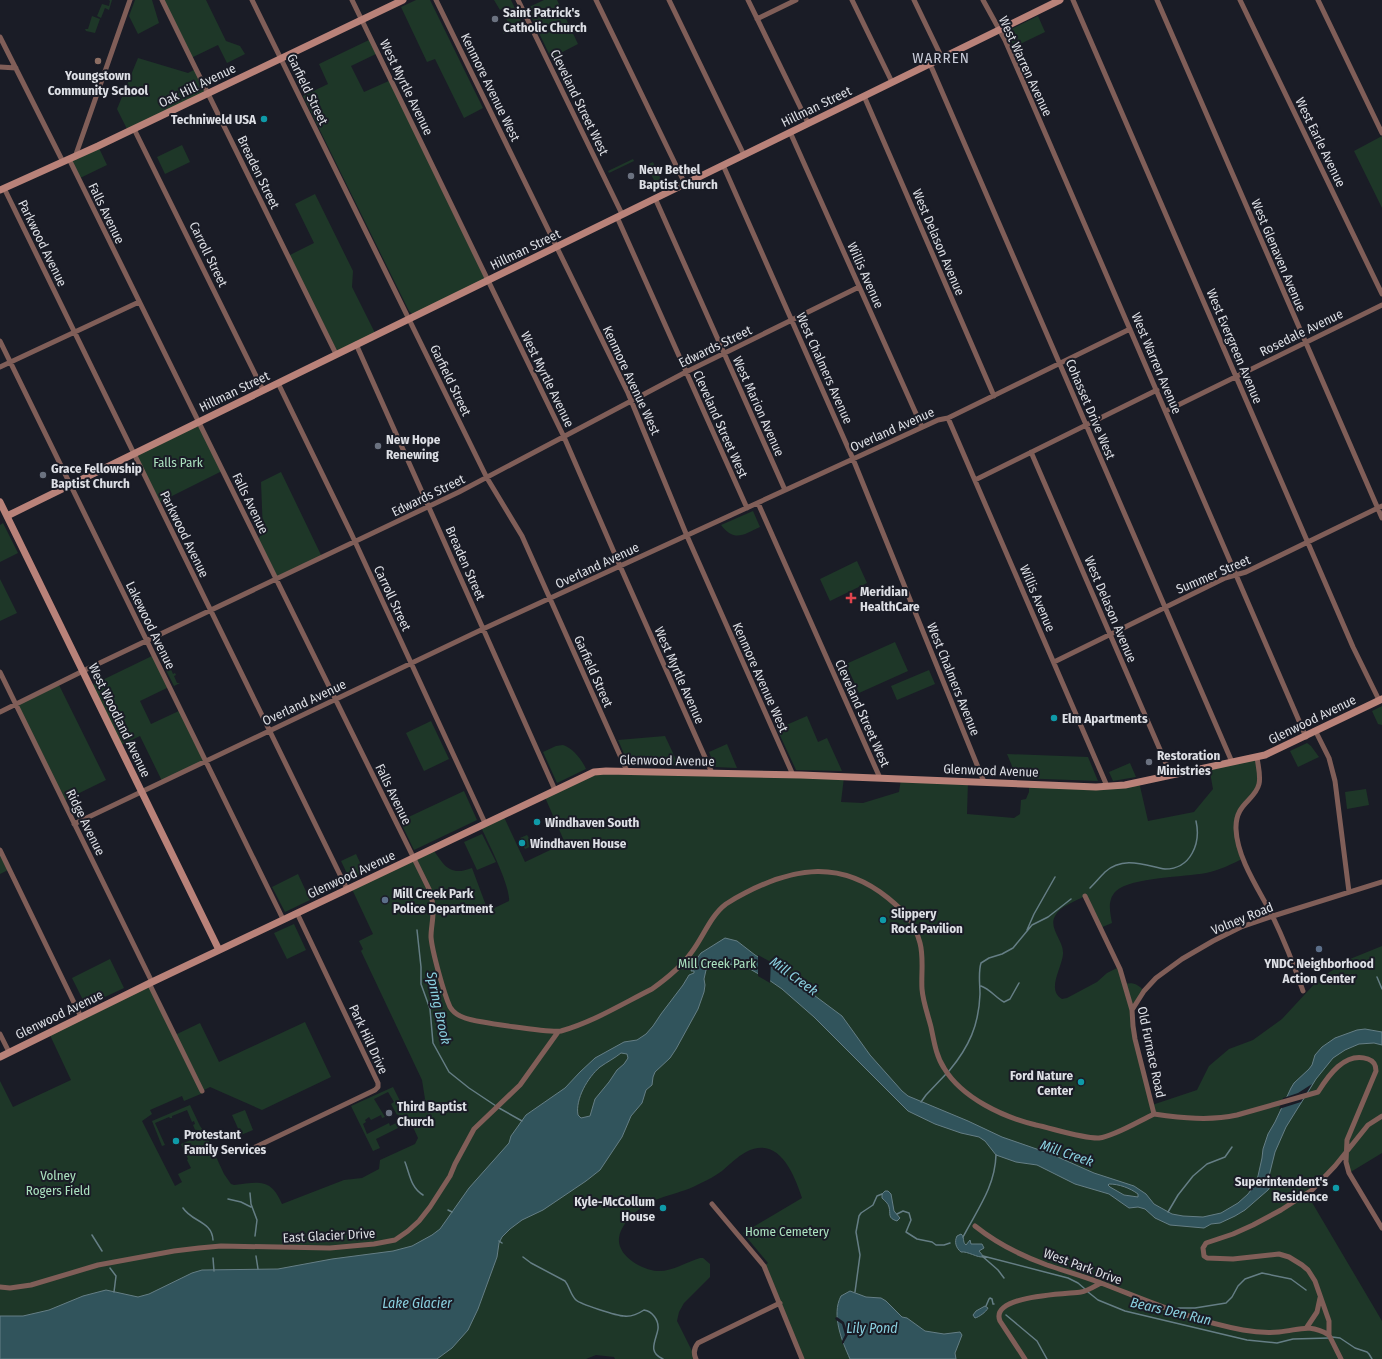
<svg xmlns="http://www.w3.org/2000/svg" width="1382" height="1359" font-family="'Fira Sans Condensed',sans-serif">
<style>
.green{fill:#1e3728}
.water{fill:#31545c;stroke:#657e85;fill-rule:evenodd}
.pier{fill:#1a1c26}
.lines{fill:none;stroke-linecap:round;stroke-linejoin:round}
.stream{stroke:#657e85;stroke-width:1.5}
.street{stroke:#805e58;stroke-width:5}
.secondary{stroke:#b98279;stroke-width:7}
.worship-dot{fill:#6b7280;stroke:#1a1c26;stroke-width:1.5}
.education-dot{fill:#8d6e63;stroke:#1a1c26;stroke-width:1.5}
.culture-dot{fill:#0f9aa8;stroke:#1a1c26;stroke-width:1.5}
.health-dot{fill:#e0444e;stroke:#1a1c26;stroke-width:1.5}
.service-dot{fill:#5c6f8a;stroke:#1a1c26;stroke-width:1.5}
.labels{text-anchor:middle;stroke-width:4;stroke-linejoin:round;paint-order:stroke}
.poi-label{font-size:13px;font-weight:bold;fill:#dddfe5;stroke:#1a1c26;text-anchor:start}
.street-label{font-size:13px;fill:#dddfe5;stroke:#1a1c26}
.park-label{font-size:13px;fill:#abe1bf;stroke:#1a1c26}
.water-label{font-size:14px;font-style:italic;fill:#89cfde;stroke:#1a1c26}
.quarter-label{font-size:15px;letter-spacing:1px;fill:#c7cad7;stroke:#1a1c26}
</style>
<rect width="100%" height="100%" fill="#1a1c26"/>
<path class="green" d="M109 0H112L109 10 105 8 101 18 97 16 102 4 109 6 110 1Z
M135 0H152L159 23 138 34 129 16Z
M162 0H206L226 41 240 46 245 54 227 63 218 45 191 58Z
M416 0H430L483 108 464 118 435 59 427 62 401 7Z
M494 0H511L523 25 503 34 505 27 509 25 502 9 500 10Z
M544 0H557L578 44 551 58 527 8Z
M92 16 100 19 95 33 86 31 85 29H88Z
M1038 16 1045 32 1014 47 1007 31Z
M371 39 378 53 351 66 364 92 391 80 488 280 414 316 409 311 303 96 328 84 319 64Z
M138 58 188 73 196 69 208 93 128 131 117 109Z
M1382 136V208L1354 151Z
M182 145 190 162 165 174 157 157Z
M98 146 107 165 78 179 69 159Z
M633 159 634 161 609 173 608 171Z
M653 162 662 182 659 184 655 182 647 167 650 166 649 164Z
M315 194 353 271 352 287 376 335 336 354 288 256 314 243 295 204Z
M198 422 222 471 158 503 134 453Z
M281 472 322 557 276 579 257 541 263 532 261 482Z
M753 511 760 527C744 534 735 543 721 525Z
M3 523 18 553 0 562V525Z
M857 561 867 583 830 601 820 579Z
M0 579 17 613 0 621Z
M895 642 908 671 859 693 846 664Z
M154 655 169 687 140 701 151 724 181 710 205 761 162 781 140 736 119 746 90 686Z
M171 665 170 667 173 674 175 673 176 675 174 676 177 683H180L174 686 165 668Z
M929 670 935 684 897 700 891 686Z
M58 683 106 780 63 801 16 704Z
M1382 706V725L1378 724 1372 711Z
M807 716 818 742 827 738 842 771 796 770 777 729Z
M431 721 449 759 424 771 406 733Z
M665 736 679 766 629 765 618 740Z
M1307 743 1311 746 1319 757 1298 767 1290 751Z
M727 744 737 768 715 767 709 752Z
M563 745C573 748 582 760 586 769L557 783 543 752 556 746Z
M1007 754 1088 757 1098 781 1017 778Z
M1257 757 1259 785 1241 809 1236 828 1244 858C1232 864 1220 870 1206 873 1185 877 1132 877 1116 891 1107 900 1110 912 1112 923L1100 928 1085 896C1076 901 1060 906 1055 916 1048 928 1064 941 1063 954 1062 968 1046 990 1062 999L1067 998 1097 982 1107 973 1119 967 1124 984C1133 982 1138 984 1144 991L1132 1010 1133 1026 1152 1105 1197 1090 1209 1066 1229 1049 1253 1040 1282 1019 1319 979 1350 959 1382 946V1153L1349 1173 1346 1154 1307 1194 1382 1321V1359H802L764 1266 768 1263 743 1233 802 1198C794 1174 779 1135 746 1152 737 1157 730 1164 722 1171 715 1176 708 1180 701 1183 680 1195 656 1195 637 1211 629 1217 620 1228 619 1238 617 1256 642 1270 657 1271 672 1272 686 1262 700 1258H703L710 1264V1277L684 1303 679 1312 677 1321 696 1359H615L614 1357 596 1355 586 1359H0V1081L13 1107 71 1080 49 1033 149 983 175 1035 200 1023 219 1062 305 1022 331 1077 262 1110 210 1087 202 1091 203 1093 184 1101 182 1096 150 1110 152 1114 142 1121 175 1186 182 1182 178 1174 191 1168 187 1160 188 1159 181 1144 198 1137 193 1125 195 1124 194 1121 192 1122 187 1110 172 1116V1118H170L169 1117 155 1123 165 1145 162 1146 152 1121 190 1105 200 1126 205 1133 224 1174 231 1184 234 1185C259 1182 271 1178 282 1204L344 1180 362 1178 379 1169 380 1160 415 1144 418 1138 413 1127 410 1128 404 1117 400 1118 398 1114 397 1115 391 1104 394 1102 388 1092 374 1099 385 1117 382 1118 381 1115 371 1120 369 1117 365 1120 366 1122 363 1124 367 1134 389 1123 390 1126 396 1123 398 1128 376 1139 380 1148 373 1151 351 1106 393 1087 404 1109 425 1099 422 1080 361 951 363 949 359 941 373 934 351 887 432 848C444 865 449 877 472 868L488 911 509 901C511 887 487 840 480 825L503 815 525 862 565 843 544 795 589 773 844 777 841 802 863 803 899 792 901 779 968 781 967 814 1014 818 1020 814 1021 800 1026 799 1029 792V784L1107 786 1139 782 1148 821 1194 812 1213 789 1209 767Z
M1130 763 1136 777 1113 781 1109 772Z
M1366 789 1369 805 1347 809 1345 792Z
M464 791 477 820 414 850 400 821Z
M482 834 496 862 477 870 464 842Z
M527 835 534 845 525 849 524 847 527 846 524 840 521 841 520 838Z
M0 850 10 869 0 874Z
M356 854 365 873 350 880 341 861Z
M298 874 310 900 285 912 272 887Z
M294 924 306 950 287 959 274 933Z
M110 959 124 988 86 1006 72 978Z
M245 1110 253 1130 241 1135 232 1115Z"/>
<path class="water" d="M725 938 737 941 755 955 791 978 842 1016 870 1055 902 1091 908 1096 968 1121 1002 1137 1051 1154 1094 1173 1134 1186 1146 1194 1154 1204 1172 1214 1183 1216 1203 1217 1221 1213 1238 1203 1248 1194 1254 1186 1258 1176 1262 1158 1263 1149 1268 1134 1275 1122 1291 1088 1294 1083 1309 1069 1312 1065 1315 1055 1322 1047 1335 1038 1357 1030 1365 1029 1382 1032V1045L1374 1043 1359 1044 1345 1050 1333 1058 1316 1079 1286 1127 1275 1152 1269 1176 1270 1187 1268 1190 1245 1210 1235 1216 1220 1223 1211 1224 1204 1228 1170 1225 1155 1218 1145 1209 1138 1207 1129 1208 1109 1194 1075 1184 1037 1165 1016 1162 996 1155 985 1141 979 1137 961 1133 935 1124 908 1111 814 1017 782 989 769 980 750 969 739 966 724 963H718L711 966 706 970 704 979 705 985 704 992 698 1009 676 1049 670 1058 655 1072 653 1077 652 1085 646 1090 642 1103 631 1116 622 1137 600 1170 586 1181 543 1210 522 1220 510 1229 502 1237 499 1243 497 1257 478 1309 468 1330 452 1348 437 1359H0V1316H23L49 1310 83 1296 106 1290 138 1297 149 1294 192 1273 202 1270 278 1269 332 1259 393 1251 412 1246 432 1235 440 1229 469 1188 509 1143 511 1136 526 1115 565 1088 580 1072 595 1058 624 1042 637 1040 646 1034 653 1026 661 1014 683 985 689 975 694 973V971H691L695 961 701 953ZM621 1053 627 1054 628 1058 624 1064 617 1070 609 1082 595 1099 590 1116 581 1118 578 1115C575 1099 588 1077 600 1067 607 1062 615 1058 621 1053ZM1109 1184C1119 1184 1130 1188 1138 1194V1197L1124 1195 1110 1187 1108 1185Z
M885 1191H888L891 1194 894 1211 900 1218 897 1221C887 1218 891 1214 889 1207 888 1203 885 1201 882 1198V1194Z
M961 1234C965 1237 962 1242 966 1245L970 1240 971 1244H982L984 1248 979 1251 984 1257C977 1258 968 1251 961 1252 956 1248 954 1242 957 1236Z
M850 1291 866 1297 881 1298 886 1301 902 1317 907 1318 925 1331 944 1334 960 1332 962 1335 955 1353 956 1359H850C842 1341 831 1315 841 1296Z
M985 1306 988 1308C986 1312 979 1317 975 1318L973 1315 976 1311Z"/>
<path class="pier" d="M758 955 771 962 770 983 758 976Z
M1312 1084 1301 1102 1279 1109 1283 1098 1298 1093Z
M837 1317 844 1322 848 1335 844 1342V1343L842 1344V1341L845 1335 842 1324 836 1320 835 1318Z"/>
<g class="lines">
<path class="stream" d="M1090 888C1095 883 1100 877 1105 872 1123 856 1144 865 1165 869 1191 869 1201 843 1196 821
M417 930 421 967V984L430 1009 433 1043 449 1072 469 1088 496 1106
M1027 930 1034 914 1055 877
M1377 977 1382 989
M981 986C990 989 996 998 1004 1002L1010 999 1019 983
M949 1071C969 1047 979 1025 980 994 980 984 978 973 981 963L989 958 1002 954 1013 948 1032 925 1048 917 1071 899
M921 1102 926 1095 946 1074
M499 1108 522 1121
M405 1162C410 1175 411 1188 423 1195
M250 1193 251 1204 257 1220 255 1236
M228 1199 241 1202 251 1207
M183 1208C192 1222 212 1221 213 1240
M448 1210 452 1212
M1168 1212 1178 1195 1193 1176 1207 1164 1225 1157 1232 1147
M897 1214 903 1211 909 1213 911 1220 906 1232 917 1239 932 1242 936 1245H944L950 1243
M92 1235 102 1251
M963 1237C977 1210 995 1187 996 1155
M499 1241 502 1243
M256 1256 258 1269
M982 1256 998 1270 1004 1278
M983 1256 1068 1278 1078 1283 1085 1289
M523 1257 531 1263 565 1281C570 1287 570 1294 576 1300 580 1304 617 1316 624 1316 632 1317 638 1314 644 1310 652 1311 659 1320 658 1329 656 1341 647 1352 663 1359
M213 1258 214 1271
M110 1268 116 1276 114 1292
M855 1292 860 1255 856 1232 859 1216 861 1213 873 1205 877 1196 882 1194
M1088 1292 1098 1300 1125 1311 1247 1340 1277 1343 1293 1339 1329 1338
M986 1306 989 1299 990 1298 992 1299 993 1304H994
M1176 1309 1179 1308H1195L1226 1303 1232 1297 1238 1286 1245 1279 1262 1273 1291 1279 1306 1290
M1006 1315 1037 1341 1047 1359
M1332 1337 1340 1338 1355 1348 1367 1352 1369 1354 1372 1359"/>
<path class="street" d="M162 0 336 354
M252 0 487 478 522 536 627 771
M352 0 564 437 620 566 712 773
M436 0 628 393 687 536 793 775
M518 0 622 214
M596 0 685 184
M669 0 744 155
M748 0 808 123
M852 0 892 82
M914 0 942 58
M983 0 1005 40 1306 737
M1073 0 1353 647 1379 700
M1157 0 1382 518
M1240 0 1382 294
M1318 0 1382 133
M757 19 796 0
M0 37 63 162
M930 64 1232 762
M0 67 16 68
M864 96 994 396
M134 129 263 390
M790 132 922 427
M75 157 130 0
M69 159 429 889C431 896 434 904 433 912 433 921 431 928 431 937 432 951 444 994 450 1007 453 1012 459 1016 465 1018 475 1022 552 1033 561 1031 593 1022 622 1004 652 989 666 979 681 967 691 953 703 938 710 916 726 904 732 900 739 896 745 893 795 867 841 860 888 898 905 912 914 921 920 943 924 958 921 974 922 989 923 1002 928 1015 931 1027 934 1041 936 1056 944 1068 962 1098 1003 1117 1036 1125 1051 1128 1084 1139 1099 1138 1115 1136 1139 1121 1154 1114
M723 165 853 459 984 782
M4 188 347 889
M655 198 785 490
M617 217 747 508
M0 341 283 919
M356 344 555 790
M0 367 139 302
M278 383 351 533 485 823
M1166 411 1382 305
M948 418 1107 786
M1031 452 1171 775
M975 480 1157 390
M758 503 880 778
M1054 662 1225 578 1246 572 1382 506
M0 672 152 982
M0 712 83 671 459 492 686 372 859 287
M1316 732 1329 758 1335 781 1349 892
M1257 757C1258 766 1261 776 1259 784 1255 801 1235 803 1236 829 1237 858 1259 890 1272 915 1284 940 1294 965 1303 991
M74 824 483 629 938 420 948 418 1130 329
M0 850 81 1017
M1085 896 1120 969 1132 1010 1133 1026 1135 1039 1154 1114
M149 983 202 1091
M1132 1010 1144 991 1156 978 1182 959 1213 941 1241 927 1273 916 1382 882
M0 1034 9 1052
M1154 1114C1182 1118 1210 1121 1237 1115L1318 1092C1328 1076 1345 1051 1368 1059 1374 1061 1376 1065 1376 1071L1347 1140 1346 1162 1349 1173 1382 1228
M247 1151 375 1090 378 1087V1083L297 913
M712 1204 764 1266 802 1359
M975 1226C995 1242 1022 1256 1047 1265 1065 1271 1083 1276 1101 1283 1148 1301 1193 1321 1243 1330 1254 1332 1267 1333 1279 1332 1300 1330 1309 1323 1329 1335
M0 1287 10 1288 31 1285 98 1265 174 1251 199 1248 221 1246 330 1248 374 1244 395 1240 408 1231 419 1221 430 1207 450 1176 455 1164 474 1129 520 1085 558 1032
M1307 1327 1317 1312 1320 1298
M696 1359C693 1353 694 1348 698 1343L780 1303
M1025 1359 1000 1321C989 1295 1068 1294 1081 1292 1088 1291 1095 1286 1101 1283
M1341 1359 1329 1335V1321L1315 1281 1308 1270 1302 1265 1289 1257 1279 1254 1233 1259 1207 1258 1204 1256 1203 1248 1206 1243 1233 1234 1253 1225 1281 1210 1312 1190 1335 1166 1368 1125 1382 1116"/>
<path class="secondary" d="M0 190 98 146 403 0
M0 502 219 950
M7 516 1060 0
M0 1057 152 982 594 772 606 771 801 775 1096 787 1125 785 1265 755 1382 699"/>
</g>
<g class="worship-dot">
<circle cx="495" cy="19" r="4"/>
<circle cx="631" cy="176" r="4"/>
<circle cx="378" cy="446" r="4"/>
<circle cx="43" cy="475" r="4"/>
<circle cx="1149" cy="762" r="4"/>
<circle cx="389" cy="1113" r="4"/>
</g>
<circle class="education-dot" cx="98" cy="61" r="4"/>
<g class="culture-dot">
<circle cx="264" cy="119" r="4"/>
<circle cx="1054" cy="718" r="4"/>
<circle cx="537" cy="822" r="4"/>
<circle cx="522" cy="843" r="4"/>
<circle cx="883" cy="920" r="4"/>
<circle cx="1081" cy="1082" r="4"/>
<circle cx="176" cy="1141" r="4"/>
<circle cx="1336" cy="1188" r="4"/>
<circle cx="663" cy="1208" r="4"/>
</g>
<path class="health-dot" d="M849 592h4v4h4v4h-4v4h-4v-4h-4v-4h4z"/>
<g class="service-dot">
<circle cx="385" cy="900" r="4"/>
<circle cx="1319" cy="949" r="4"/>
</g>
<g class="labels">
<g class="poi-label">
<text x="503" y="17">Saint Patrick's<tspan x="503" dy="15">Catholic Church</tspan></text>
<text x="98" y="80" text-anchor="middle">Youngstown<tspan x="98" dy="15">Community School</tspan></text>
<text x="256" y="124" text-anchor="end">Techniweld USA</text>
<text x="639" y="174">New Bethel<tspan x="639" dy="15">Baptist Church</tspan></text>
<text x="386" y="444">New Hope<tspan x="386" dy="15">Renewing</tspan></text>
<text x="51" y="473">Grace Fellowship<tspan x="51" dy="15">Baptist Church</tspan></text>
<text x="860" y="596">Meridian<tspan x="860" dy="15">HealthCare</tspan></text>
<text x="1062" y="723">Elm Apartments</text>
<text x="1157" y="760">Restoration<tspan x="1157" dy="15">Ministries</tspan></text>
<text x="545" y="827">Windhaven South</text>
<text x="530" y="848">Windhaven House</text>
<text x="393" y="898">Mill Creek Park<tspan x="393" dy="15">Police Department</tspan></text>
<text x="891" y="918">Slippery<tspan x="891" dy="15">Rock Pavilion</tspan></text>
<text x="1319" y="968" text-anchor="middle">YNDC Neighborhood<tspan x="1319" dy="15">Action Center</tspan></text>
<text x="1073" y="1080" text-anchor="end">Ford Nature<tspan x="1073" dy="15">Center</tspan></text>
<text x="397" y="1111">Third Baptist<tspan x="397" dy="15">Church</tspan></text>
<text x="184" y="1139">Protestant<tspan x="184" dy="15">Family Services</tspan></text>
<text x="1328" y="1186" text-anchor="end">Superintendent's<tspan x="1328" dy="15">Residence</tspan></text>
<text x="655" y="1206" text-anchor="end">Kyle-McCollum<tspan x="655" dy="15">House</tspan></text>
</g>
<g class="street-label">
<text transform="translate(1026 66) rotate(65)" y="5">West Warren Avenue</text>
<text transform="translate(197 85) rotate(-26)" y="5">Oak Hill Avenue</text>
<text transform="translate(407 87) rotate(64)" y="5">West Myrtle Avenue</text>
<text transform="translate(491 87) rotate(64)" y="5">Kenmore Avenue West</text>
<text transform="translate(308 89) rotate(64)" y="5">Garfield Street</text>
<text transform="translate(580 102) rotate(64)" y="5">Cleveland Street West</text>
<text transform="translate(816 106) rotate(-26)" y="5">Hillman Street</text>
<text transform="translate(1321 142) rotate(64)" y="5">West Earle Avenue</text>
<text transform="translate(259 172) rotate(64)" y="5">Breaden Street</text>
<text transform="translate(107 213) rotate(64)" y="5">Falls Avenue</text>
<text transform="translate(939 242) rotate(67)" y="5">West Delason Avenue</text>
<text transform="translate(43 243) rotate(64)" y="5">Parkwood Avenue</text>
<text transform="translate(525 249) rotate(-26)" y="5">Hillman Street</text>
<text transform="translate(209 254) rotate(64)" y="5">Carroll Street</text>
<text transform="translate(1279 255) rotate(67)" y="5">West Glenaven Avenue</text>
<text transform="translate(866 275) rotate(66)" y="5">Willis Avenue</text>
<text transform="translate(1301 332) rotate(-26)" y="5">Rosedale Avenue</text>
<text transform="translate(715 346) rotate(-26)" y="5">Edwards Street</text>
<text transform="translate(1235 346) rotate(67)" y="5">West Evergreen Avenue</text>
<text transform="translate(1157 363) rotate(67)" y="5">West Warren Avenue</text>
<text transform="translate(825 368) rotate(66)" y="5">West Chalmers Avenue</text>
<text transform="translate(548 379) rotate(64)" y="5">West Myrtle Avenue</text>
<text transform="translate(451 380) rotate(64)" y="5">Garfield Street</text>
<text transform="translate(632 380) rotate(65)" y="5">Kenmore Avenue West</text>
<text transform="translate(234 391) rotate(-26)" y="5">Hillman Street</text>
<text transform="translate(759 406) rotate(66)" y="5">West Marion Avenue</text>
<text transform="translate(1091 409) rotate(67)" y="5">Cohasset Drive West</text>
<text transform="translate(721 424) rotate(66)" y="5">Cleveland Street West</text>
<text transform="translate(892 429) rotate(-24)" y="5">Overland Avenue</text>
<text transform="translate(428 495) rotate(-26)" y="5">Edwards Street</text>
<text transform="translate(251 503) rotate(64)" y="5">Falls Avenue</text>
<text transform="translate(185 534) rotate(64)" y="5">Parkwood Avenue</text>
<text transform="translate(466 563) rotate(66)" y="5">Breaden Street</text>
<text transform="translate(597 565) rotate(-25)" y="5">Overland Avenue</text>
<text transform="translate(1213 574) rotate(-23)" y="5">Summer Street</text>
<text transform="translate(393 598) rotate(65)" y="5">Carroll Street</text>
<text transform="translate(1038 598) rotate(67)" y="5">Willis Avenue</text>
<text transform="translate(1111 609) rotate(67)" y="5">West Delason Avenue</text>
<text transform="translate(151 625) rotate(64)" y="5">Lakewood Avenue</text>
<text transform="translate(594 671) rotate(66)" y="5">Garfield Street</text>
<text transform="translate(680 675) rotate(66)" y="5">West Myrtle Avenue</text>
<text transform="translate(761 677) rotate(66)" y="5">Kenmore Avenue West</text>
<text transform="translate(954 679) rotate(68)" y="5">West Chalmers Avenue</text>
<text transform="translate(304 702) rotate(-25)" y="5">Overland Avenue</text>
<text transform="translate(863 713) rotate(66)" y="5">Cleveland Street West</text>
<text transform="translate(1312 719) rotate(-26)" y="5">Glenwood Avenue</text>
<text transform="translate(120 720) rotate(64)" y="5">West Woodland Avenue</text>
<text transform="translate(667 760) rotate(1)" y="5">Glenwood Avenue</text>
<text transform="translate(991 770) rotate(2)" y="5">Glenwood Avenue</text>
<text transform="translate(394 794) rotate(64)" y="5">Falls Avenue</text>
<text transform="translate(86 822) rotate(64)" y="5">Ridge Avenue</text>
<text transform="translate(351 874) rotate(-25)" y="5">Glenwood Avenue</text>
<text transform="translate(1242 918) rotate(-22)" y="5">Volney Road</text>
<text transform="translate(59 1014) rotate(-26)" y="5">Glenwood Avenue</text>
<text transform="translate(369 1039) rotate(65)" y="5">Park Hill Drive</text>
<text transform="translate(1152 1052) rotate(78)" y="5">Old Furnace Road</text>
<text transform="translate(329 1235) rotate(-3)" y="5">East Glacier Drive</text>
<text transform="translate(1083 1266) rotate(20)" y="5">West Park Drive</text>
</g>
<g class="park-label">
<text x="178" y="467">Falls Park</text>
<text x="717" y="968">Mill Creek Park</text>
<text x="58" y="1180">Volney<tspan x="58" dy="15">Rogers Field</tspan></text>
<text x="787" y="1236">Home Cemetery</text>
</g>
<g class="water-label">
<text transform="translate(794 976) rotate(36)" y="5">Mill Creek</text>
<text transform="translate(439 1008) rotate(78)" y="5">Spring Brook</text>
<text transform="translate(1067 1153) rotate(19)" y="5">Mill Creek</text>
<text x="417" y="1308">Lake Glacier</text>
<text transform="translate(1171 1311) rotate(13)" y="5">Bears Den Run</text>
<text x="872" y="1333">Lily Pond</text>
</g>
<g class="quarter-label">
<text x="941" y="63">WARREN</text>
</g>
</g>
</svg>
